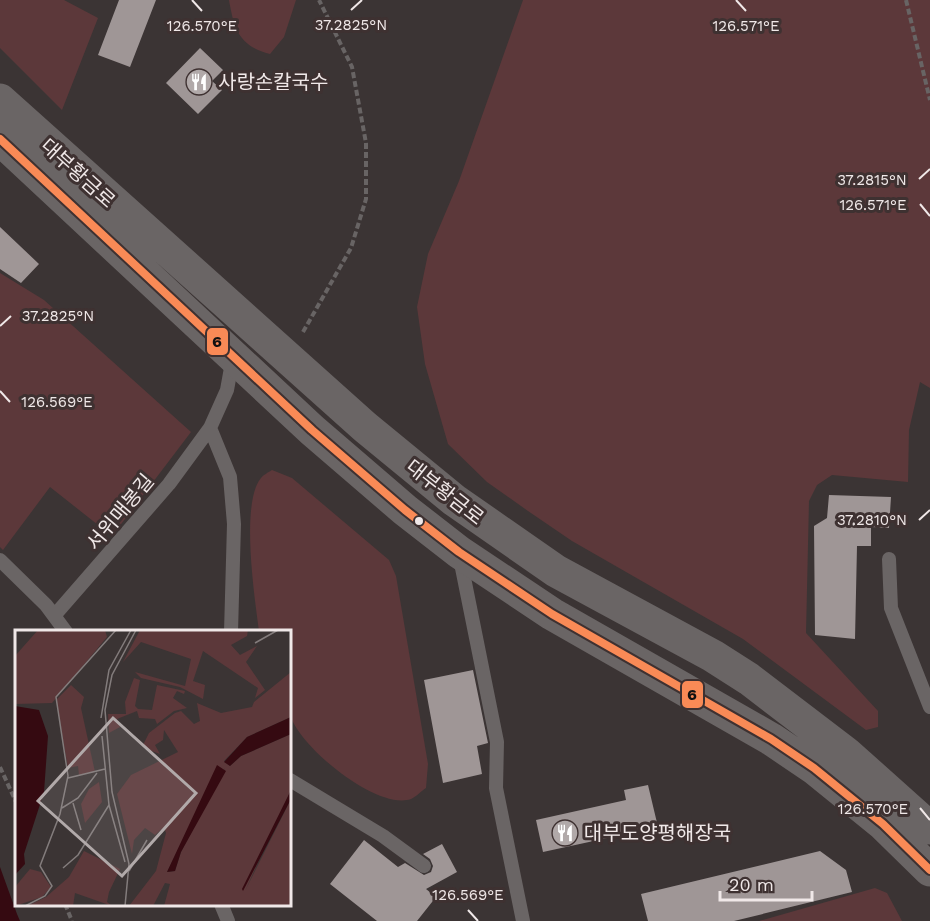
<svg xmlns="http://www.w3.org/2000/svg" width="930" height="921" font-family="'Work Sans','Noto Sans KR',sans-serif">
<style>
.green{fill:#5c383a}
.water{fill:#350a11}
.building{fill:#9f9696}
.lines{fill:none;stroke-linecap:round;stroke-linejoin:round}
.path{stroke:#686464;stroke-width:4;stroke-dasharray:6 3;stroke-linecap:butt}
.service{stroke:#6a6565;stroke-width:14}
.secondary{stroke:#6a6565;stroke-width:33}
.bus-1-casing{stroke:#3e3131;stroke-width:12}
.bus-1{stroke:#f98a56;stroke-width:8}
.ticks{fill:none;stroke:#f0e8e8;stroke-width:2}
.bus-dot{fill:#f0e8e8;stroke:#3e3131;stroke-width:2}
.labels{text-anchor:middle;stroke-width:6;stroke-linejoin:round;paint-order:stroke}
.poi-label{font-size:20px;fill:#f0e8e8;stroke:#3e3131;text-anchor:start}
.street-label{font-size:20px;fill:#f0e8e8;stroke:#3e3131}
.inset-road{fill:none;stroke:#837c7c;stroke-width:1.5}
.view{fill:#b1a9a9;fill-opacity:0.15;stroke:#b1a9a9;stroke-width:3}
.inset-edge{fill:none;stroke:#f0e8e8;stroke-width:3}
.ticks-label{font-size:15px;text-anchor:middle;fill:#f0e8e8;stroke:#3e3131;stroke-width:6;stroke-linejoin:round;paint-order:stroke}
.line-badge{stroke:#3e3131;stroke-width:2}
.pale-badge-label{font-size:16px;text-anchor:middle;font-weight:bold;fill:#111}
</style>
<rect width="100%" height="100%" fill="#3b3434"/>
<path class="green" d="M0 0H64L98 18 62 110 0 48Z
M229 0H296L284 37 270 54C239 46 234 29 229 0Z
M523 0H930V388L920 382 909 430 908 482 832 475 817 485 809 501 806 633 878 711V727L866 730 743 639 572 541 528 511 487 482 448 444 425 364 417 307 428 254 459 181Z
M0 273 44 300 191 432 112 536 50 487 3 550 0 547Z
M272 470 292 478 389 560 396 576 428 764 426 788C421 791 416 797 411 799 377 811 298 746 290 714 285 698 290 650 290 632L259 631C255 600 240 503 261 478 263 475 269 472 272 470Z
M875 888 887 893 902 921H759Z"/>
<path class="water" d="M0 867 17 914 20 921H0Z"/>
<path class="building" d="M119 0H156L130 67 98 55Z
M200 48 223 70 212 81 222 90 198 114 166 83Z
M0 227 39 264 21 283 0 269Z
M829 495 891 497 889 528 871 527V546H857L855 639 815 635 814 526 827 518Z
M473 670 488 743 477 746 482 774 443 783 424 680Z
M648 785 658 827 543 852 536 820 626 800 624 790Z
M364 840 398 867 405 863 424 875 431 872 433 866 430 859 423 854 442 844 457 872 426 889 436 897 417 921H377L330 884Z
M820 851 846 870 852 892 734 921H648L641 894Z"/>
<g class="lines">
<path class="path" d="M906 0 930 100
M303 332 351 248 366 199V143L352 67 319 0
M0 767 16 802
M65 904 72 921"/>
<path class="service" d="M210 428 230 477 234 524 231 632
M460 558 497 742 496 788 523 921
M889 559 891 608 930 707
M0 560 46 605 66 632
M54 616 169 484 210 428 227 390 233 357
M290 780 383 836 424 866
M221 904 228 921"/>
<path class="secondary" d="M0 100 365 427 454 500 556 571 713 656 749 679 846 753 930 828
M0 139 312 430 405 510 459 552 552 614 771 739 814 768 883 824 930 870"/>
<defs>
<path id="bus-1" d="M0 139 312 430 405 510 459 552 552 614 771 739 814 768 883 824 930 870"/>
</defs>
<use href="#bus-1" class="bus-1-casing"/>
<use href="#bus-1" class="bus-1"/>
</g>
<path class="ticks" d="M192 0 202 11M736 0 746 11M351 10 362 0M919 179 930 169M920 204 930 216M0 326 11 316M0 391 10 402M919 520 930 510M920 808 930 820M468 910 478 921"/>
<defs>
<symbol id="restaurant-disc" viewBox="-11 -11 22 22"><circle r="9.5" fill="#b1a9a9" stroke="#3e3131"/><path d="M-5-6h1v4h1v-4h1v4h1v-4h1v5L-1.5 .5V6h-2V.5L-5-1ZM5-6V6H3V1.5H1.5Q1.5-4 5-6Z" fill="#fff"/></symbol>
</defs>
<g fill-rule="evenodd">
<use href="#restaurant-disc" x="184" y="67" width="30" height="30"/>
<use href="#restaurant-disc" x="550" y="818" width="30" height="30"/>
</g>
<circle class="bus-dot" cx="419" cy="521" r="5"/>
<g class="labels">
<g class="poi-label">
<text x="218" y="89">사랑손칼국수</text>
<text x="584" y="840">대부도양평해장국</text>
</g>
<g class="street-label">
<text transform="translate(78 173) rotate(42)" y="7">대부황금로</text>
<text transform="translate(445 492) rotate(38)" y="7">대부황금로</text>
<text transform="translate(120 512) rotate(-50)" y="7">서위매봉길</text>
</g>
</g>
<g transform="translate(15 630)">
<rect width="276" height="276" fill="#3b3434"/>
<path d="M23 0H90L92 7 37 73 0 74V26ZM125 0H233L232 6 216 15 225 25 242 16 231 32 250 60 240 68 243 58 188 21 178 51 190 55 188 69 165 57 126 48 120 42 170 56 176 29 126 12 108 32ZM276 42V87L232 107 209 131 215 136 226 126 276 104V160L230 261 276 169V276H149L155 254 150 253 138 276H114L141 241 151 203 149 197 140 205 130 198 119 210 117 224 102 164 116 145 163 122 149 100 148 110 140 115 145 124 134 120 128 115 134 103 160 83 166 81 179 94 185 91 182 73 206 83 237 77 239 72ZM210 138 166 222 160 241 152 242 189 167ZM119 48 125 50 120 76 123 79 137 80 142 55 170 61 169 64 162 61 158 68 172 78 159 81 142 94 140 89 124 88 122 81 102 89 105 97 94 103 93 84H111L110 72ZM56 55 69 67 66 78 80 142 64 145 63 136 53 138 41 70ZM84 152 87 172 70 193 66 174 74 159ZM69 221 105 239 94 262 92 272 97 276 60 263 58 276H12L31 267 54 247ZM15 239 26 242 36 257 27 267 0 276V257Z" fill="#5c383a" fill-rule="evenodd"/>
<path d="M0 76 24 80 33 106 29 162 9 224 10 234 0 245ZM276 87V104L226 126 215 136 209 132 232 107ZM202 135 211 141 166 222 160 241 152 242ZM276 160V169L228 261 227 259Z" fill="#350a11"/>
<path class="inset-road" d="M240 13 263 0M86 88 94 40 116 0M87 106 94 175 110 232M53 148 90 139M58 173 66 200M47 178 63 168 82 143M48 238 63 225 94 175M114 241 132 210M10 276 30 266 37 256 25 236 45 184 53 146 41 67 101 0M110 276 114 234 97 162 90 80 97 45 121 0"/>
<path class="view" d="M98 88 181 163 107 246 23 171Z"/>
<rect width="276" height="276" class="inset-edge"/>
</g>
<g class="ticks-label">
<text x="351" y="30">37.2825°N</text>
<text x="202" y="31">126.570°E</text>
<text x="746" y="31">126.571°E</text>
<text x="872" y="185">37.2815°N</text>
<text x="873" y="210">126.571°E</text>
<text x="58" y="321">37.2825°N</text>
<text x="57" y="407">126.569°E</text>
<text x="872" y="525">37.2810°N</text>
<text x="873" y="814">126.570°E</text>
<text x="468" y="900">126.569°E</text>
</g>
<g class="line-badge">
<rect x="206" y="327" width="23" height="29" rx="6" fill="#f98a56"/>
<rect x="681" y="680" width="23" height="29" rx="6" fill="#f98a56"/>
</g>
<g class="pale-badge-label">
<text x="217" y="347">6</text>
<text x="692" y="700">6</text>
</g>
<path d="M720 891v9h92v-9" fill="none" stroke="#f0e8e8" stroke-width="3"/>
<text x="729" y="891" font-size="18" fill="#f0e8e8" stroke="#3e3131" stroke-width="4.5" paint-order="stroke">20 m</text>
</svg>
